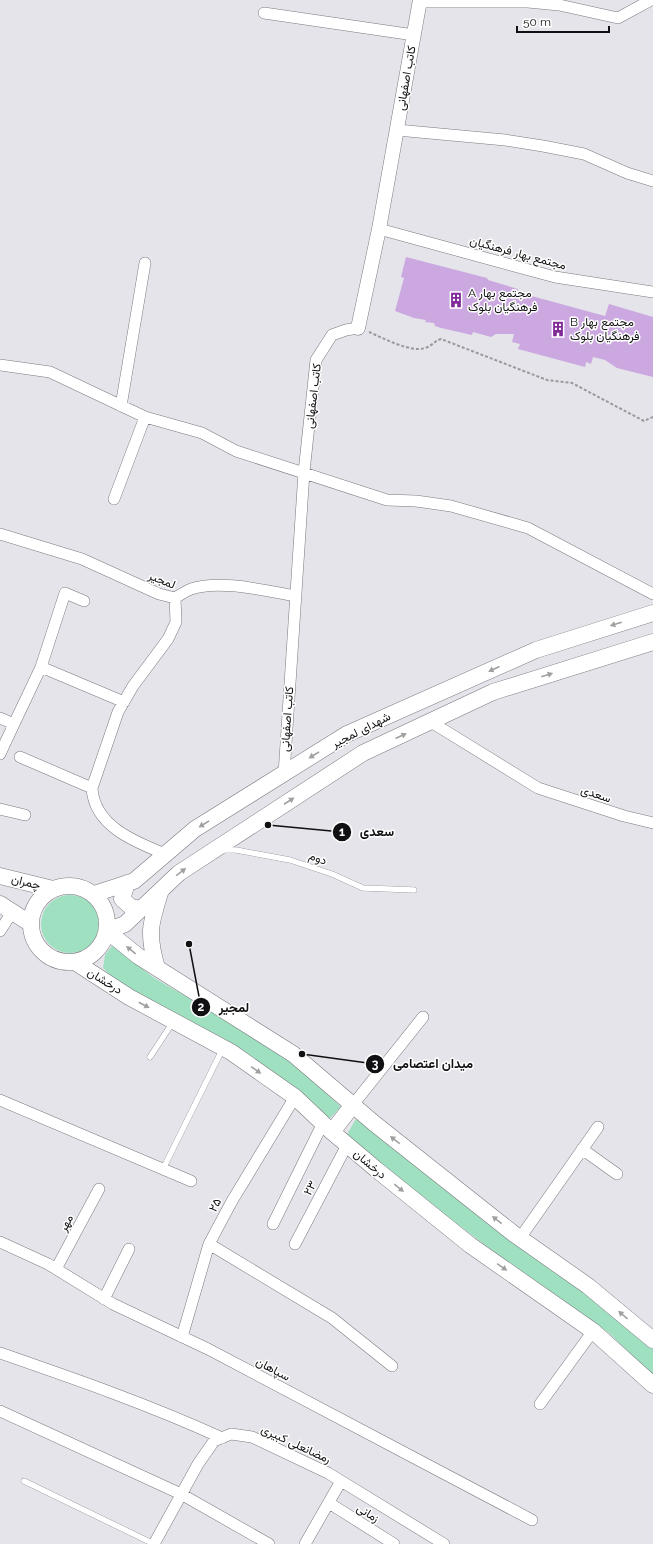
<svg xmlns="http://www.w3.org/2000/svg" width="653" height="1544" font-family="Raleway,Vazirmatn,sans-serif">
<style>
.green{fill:#9fe0c0}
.building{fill:#cba8e0}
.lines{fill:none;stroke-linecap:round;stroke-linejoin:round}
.service-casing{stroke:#7a797f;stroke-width:6}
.minor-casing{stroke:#7a797f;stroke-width:12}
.tertiary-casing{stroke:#7a797f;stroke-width:15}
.secondary-casing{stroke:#7a797f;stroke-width:17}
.path{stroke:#99999d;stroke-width:2;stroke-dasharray:3 2;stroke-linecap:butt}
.service{stroke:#fff;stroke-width:5.5}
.minor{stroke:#fff;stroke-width:11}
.tertiary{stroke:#fff;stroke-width:14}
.secondary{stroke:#fff;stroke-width:16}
.oneway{fill:#a0a0a1}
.labels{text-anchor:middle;stroke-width:3;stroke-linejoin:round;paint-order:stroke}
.street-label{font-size:12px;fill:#111113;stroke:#fff}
.poi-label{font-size:12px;fill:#111113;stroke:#fff;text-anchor:start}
.leader{fill:none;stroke:#111113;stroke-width:1.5}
.callout-dot{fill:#111113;stroke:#fff;stroke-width:1.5}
.mark-label{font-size:12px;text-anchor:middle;font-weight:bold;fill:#fff}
.callout-label{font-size:13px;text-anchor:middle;font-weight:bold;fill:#111113;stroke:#fff;stroke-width:3;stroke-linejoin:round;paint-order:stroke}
</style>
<rect width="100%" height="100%" fill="#e5e4ea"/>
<path class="green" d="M41 924a29 29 0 1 1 58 0a29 29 0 1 1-58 0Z
M112 946C128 954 140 969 156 979 196 1003 239 1024 277 1051 300 1069 321 1088 341 1107L327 1121 249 1055 223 1038 168 1011 114 979 103 968 105 955Z
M356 1119 375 1132 626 1325 653 1349V1376L609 1333 485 1245 391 1174 346 1136Z"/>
<path class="building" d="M406 257 487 278 488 280 518 289 517 292 605 316 609 304 653 317V377L617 368 605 360 593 357 591 364 586 362 585 367 518 349 520 344 512 342 514 334H496L491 337 473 332 472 335 441 328 435 326 434 323 425 322 426 320 414 318 395 311 404 278 401 277Z"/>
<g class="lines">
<defs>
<path id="service" d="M221 850H236L290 860 332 874 363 888 414 890
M150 1057 173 1022
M163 1169 223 1048
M24 1481 154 1544"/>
<path id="minor" d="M420 2H528V0
M528 2 559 5 618 18 651 0
M264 13 414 35
M397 130 505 140 543 146 584 154 627 173 653 181
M379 229 555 277 653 292
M0 365 50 372 145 417 202 433 236 451 387 500 416 501 451 506 528 528 653 594
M121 406 145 263
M114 499 145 417
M0 534 82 559 159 594 175 598 176 622 168 639 133 686 118 712 92 788C94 826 135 842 165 854
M175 598C180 595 186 591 191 589 220 579 266 591 296 596
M41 667 124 702
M0 718 14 724 41 667 65 593 84 601
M431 722 538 788 624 816 653 823
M0 754 14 724
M20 757 92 788
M284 774 304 472 316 360 332 335 346 330 358 328
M0 809 25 815
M0 931 12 912
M0 1100 191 1181
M352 1106 423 1017
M582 1149 617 1174
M273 1224 323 1123
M520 1238 598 1127
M0 1242 48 1264 113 1304 208 1349 532 1520
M209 1244 332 1318 392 1366
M295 1244 347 1145
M56 1269 99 1189
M104 1299 129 1249
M182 1337 209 1244 232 1201 295 1097
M0 1353C75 1379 150 1405 222 1438
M540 1404 593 1331
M0 1411 181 1494 269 1544
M329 1503 394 1544
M154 1544 198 1464 214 1441 231 1434 252 1437 328 1473 444 1544
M305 1544 341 1481"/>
<path id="tertiary" d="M358 328 379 229 420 0"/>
<path id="secondary" d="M0 876 53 889
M127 883 122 899 131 907 141 909
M31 924a38 38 0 1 1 76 0a38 38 0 1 1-76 0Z
M94 894 134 881 195 829 347 734 536 650 653 613
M0 904 31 924
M107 931 138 956 293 1054 375 1124 514 1234 588 1286 653 1340
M107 931 125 924 179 873 363 753 493 692 653 642
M75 962 129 997 231 1052 295 1097 332 1132 377 1170 470 1245 593 1331 653 1385
M157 968C147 934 150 924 161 890
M332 1132 352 1106"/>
</defs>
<use href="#service" class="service-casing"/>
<use href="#minor" class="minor-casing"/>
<use href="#tertiary" class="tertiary-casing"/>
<use href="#secondary" class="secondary-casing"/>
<path class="path" d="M369 332C383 338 411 353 425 348 431 347 434 341 441 339L547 380 572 383 644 421 653 417"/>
<use href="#service" class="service"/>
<use href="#minor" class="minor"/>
<use href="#tertiary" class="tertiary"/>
<use href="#secondary" class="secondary"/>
</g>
<defs><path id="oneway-solid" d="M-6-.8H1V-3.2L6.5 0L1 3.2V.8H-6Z"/></defs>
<g class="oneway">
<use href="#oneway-solid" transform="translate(616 624) rotate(162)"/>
<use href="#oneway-solid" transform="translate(494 669) rotate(156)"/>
<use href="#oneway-solid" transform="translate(547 675) rotate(-18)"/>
<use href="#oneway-solid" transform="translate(401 736) rotate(-25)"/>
<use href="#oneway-solid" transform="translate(314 755) rotate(148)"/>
<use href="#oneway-solid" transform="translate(289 801) rotate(-33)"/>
<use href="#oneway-solid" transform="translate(204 824) rotate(148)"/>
<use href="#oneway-solid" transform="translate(181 872) rotate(-37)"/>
<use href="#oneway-solid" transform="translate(131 950) rotate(-141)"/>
<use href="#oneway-solid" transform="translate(144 1005) rotate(28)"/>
<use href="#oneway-solid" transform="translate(256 1070) rotate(35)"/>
<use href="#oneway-solid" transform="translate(395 1140) rotate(-142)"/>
<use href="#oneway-solid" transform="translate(399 1188) rotate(39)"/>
<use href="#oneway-solid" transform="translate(497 1220) rotate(-142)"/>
<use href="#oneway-solid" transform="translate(502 1267) rotate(35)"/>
<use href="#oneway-solid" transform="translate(623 1315) rotate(-140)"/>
</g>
<defs>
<symbol id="building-bare" viewBox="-9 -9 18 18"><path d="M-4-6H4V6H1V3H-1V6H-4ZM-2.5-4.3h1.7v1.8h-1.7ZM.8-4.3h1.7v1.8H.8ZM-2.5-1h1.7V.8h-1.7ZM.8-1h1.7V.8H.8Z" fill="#812b99" stroke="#fff" stroke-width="2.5" paint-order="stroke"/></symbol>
</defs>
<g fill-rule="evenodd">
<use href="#building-bare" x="445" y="289" width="22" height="22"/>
<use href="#building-bare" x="547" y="318" width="22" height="22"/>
</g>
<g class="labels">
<g class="street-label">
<text transform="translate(406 78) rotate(-80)" y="4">کاتب اصفهانی</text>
<text transform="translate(518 253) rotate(15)" y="4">مجتمع بهار فرهنگیان</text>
<text transform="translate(313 396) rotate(-83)" y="4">کاتب اصفهانی</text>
<text transform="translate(162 580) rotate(22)" y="4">لمجیر</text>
<text transform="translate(287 719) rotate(-86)" y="4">کاتب اصفهانی</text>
<text transform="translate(361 730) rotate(-27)" y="4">شهدای لمجیر</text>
<text transform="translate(596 794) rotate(18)" y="4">سعدی</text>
<text transform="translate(318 858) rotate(19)" y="4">دوم</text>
<text transform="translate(26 882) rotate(14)" y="4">چمران</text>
<text transform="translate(105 981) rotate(32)" y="4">درخشان</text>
<text transform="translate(370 1164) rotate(40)" y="4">درخشان</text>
<text transform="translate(310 1188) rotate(-62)" y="4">۲۳</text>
<text transform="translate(215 1205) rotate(-62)" y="4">۲۵</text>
<text transform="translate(66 1223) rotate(-62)" y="4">مهر</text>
<text transform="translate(273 1369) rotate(28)" y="4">سپاهان</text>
<text transform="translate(296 1444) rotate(25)" y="4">رمضانعلی کبیری</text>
<text transform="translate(368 1513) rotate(32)" y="4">زمانی</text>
</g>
<g class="poi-label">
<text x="468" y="297">A مجتمع بهار<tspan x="468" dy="14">فرهنگیان بلوک</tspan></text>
<text x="570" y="326">B مجتمع بهار<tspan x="570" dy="14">فرهنگیان بلوک</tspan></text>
</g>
</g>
<path class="leader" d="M268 825L342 832M189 944L201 1007M302 1054L375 1064"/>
<g class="callout-dot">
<circle cx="268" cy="825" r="4"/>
<circle cx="189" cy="944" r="4"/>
<circle cx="302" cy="1054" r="4"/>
<circle cx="342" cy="832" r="10"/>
<circle cx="201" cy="1007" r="10"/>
<circle cx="375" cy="1064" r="10"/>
</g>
<g class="mark-label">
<text x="342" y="836">1</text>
<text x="201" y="1011">2</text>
<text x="375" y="1068">3</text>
</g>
<g class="callout-label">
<text x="377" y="836">سعدی</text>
<text x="234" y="1012">لمجیر</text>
<text x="433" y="1068">میدان اعتصامی</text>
</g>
<path d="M517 26v6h92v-6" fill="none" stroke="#111113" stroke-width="2"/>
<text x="523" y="26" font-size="12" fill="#111113" stroke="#ffffff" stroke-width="3" paint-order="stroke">50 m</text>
</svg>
